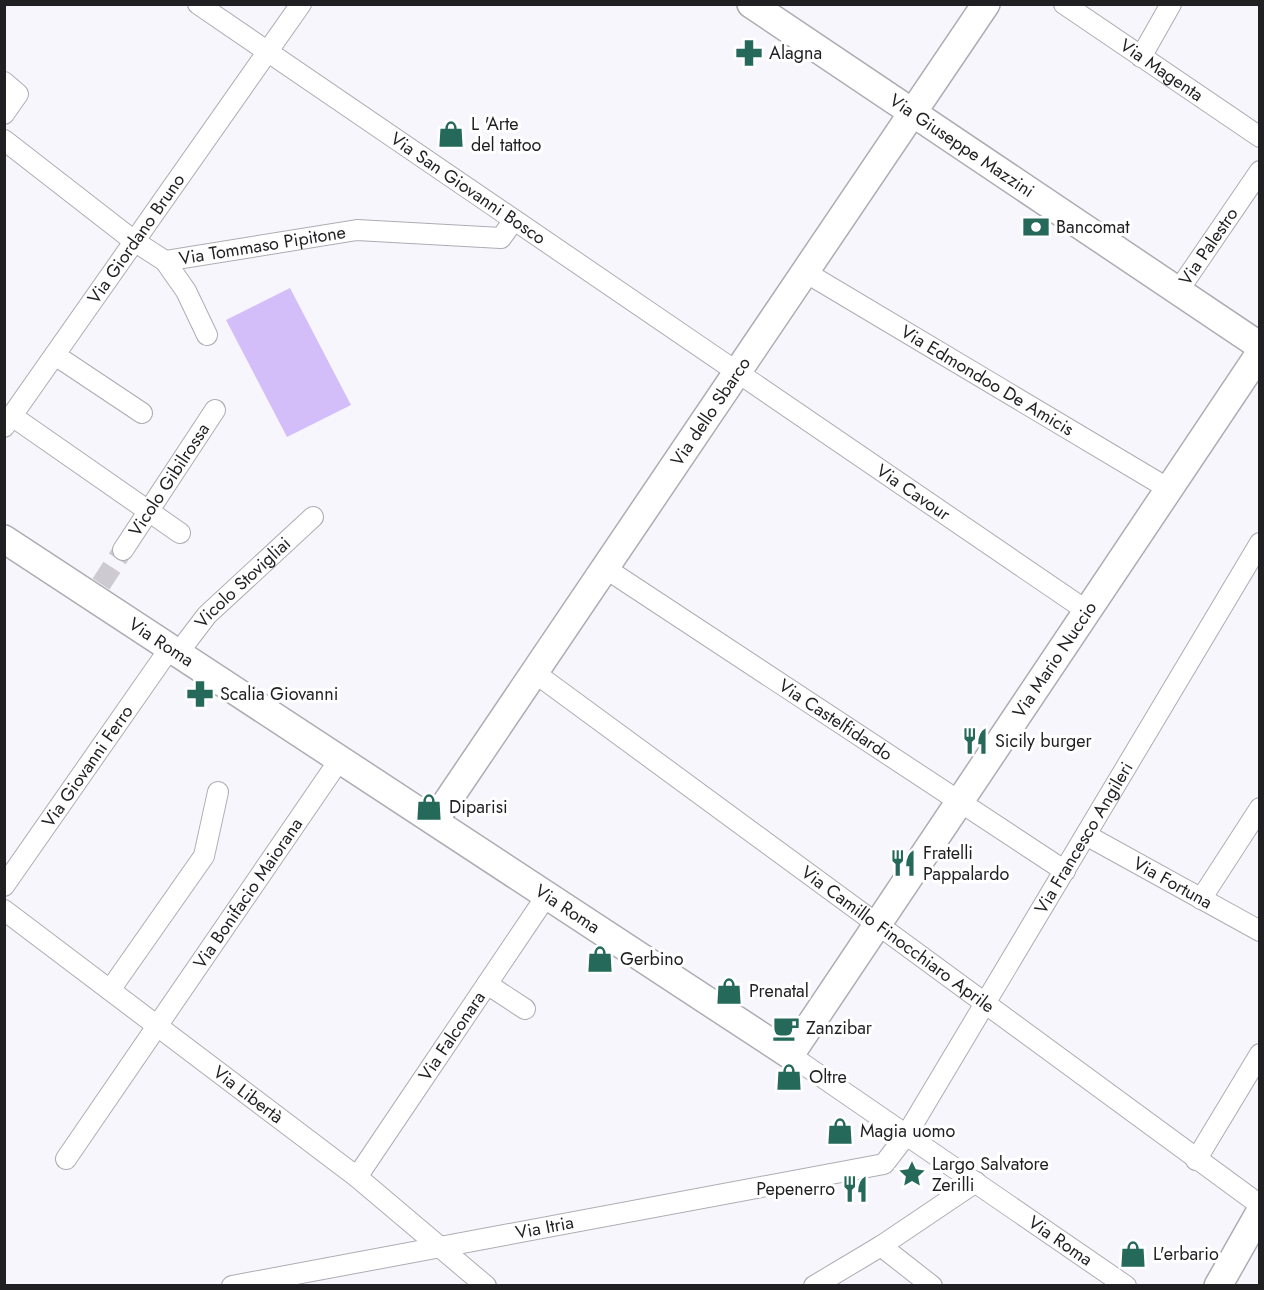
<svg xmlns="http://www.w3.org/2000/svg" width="1264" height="1290" font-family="Jost,sans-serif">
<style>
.green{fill:#d4befa}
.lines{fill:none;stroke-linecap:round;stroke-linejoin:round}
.street-tunnel{stroke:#cdcbd1;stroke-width:20;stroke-dasharray:20 10;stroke-linecap:butt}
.street-casing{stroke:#aeacb3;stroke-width:22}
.secondary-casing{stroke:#aeacb3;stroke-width:30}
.street{stroke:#fff;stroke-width:20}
.secondary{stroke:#fff;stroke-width:27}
.labels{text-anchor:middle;stroke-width:6;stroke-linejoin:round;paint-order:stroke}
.poi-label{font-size:18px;fill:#201f22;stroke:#fff;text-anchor:start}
.street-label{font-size:18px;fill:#201f22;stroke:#fff}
</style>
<rect width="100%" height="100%" fill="#f8f6fd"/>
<path class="green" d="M290 288 351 405 287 437 226 320Z"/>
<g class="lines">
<path class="street-tunnel" d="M101 584 123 550"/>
<defs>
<g id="street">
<path id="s1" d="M198 4 1087 611"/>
<path id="s2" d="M1064 4 1260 137"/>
<path d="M1141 57 1171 4"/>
<path d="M4 82 18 94 4 114"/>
<path id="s3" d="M4 140 134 241 165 261 357 230 501 238 514 220"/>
<path d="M165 261 186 291 207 335"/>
<path id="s4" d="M805 272 1169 489"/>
<path id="s5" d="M1178 291 1260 171"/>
<path d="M55 355 142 413"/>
<path d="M12 416 180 533"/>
<path id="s6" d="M4 427 301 4"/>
<path id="s7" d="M123 550 215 410"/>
<path id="s8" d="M605 568 1065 871"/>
<path id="s9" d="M178 653 207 615 313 517"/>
<path id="s10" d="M535 673 1260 1205"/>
<path id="s11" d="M1086 835 1260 931"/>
<path id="s12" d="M4 886 170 648"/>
<path d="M1201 899 1260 808"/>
<path id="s13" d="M4 910 357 1177 486 1286"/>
<path d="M487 984 525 1009"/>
<path d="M110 990 204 856 218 792"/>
<path id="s14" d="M790 1055 1126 1286"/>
<path id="s15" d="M66 1159 340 759"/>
<path d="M1196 1160 1260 1054"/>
<path id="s16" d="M357 1177 547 895"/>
<path d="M881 1246 932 1286"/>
<path id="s17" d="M232 1286 884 1164 907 1134 1260 543"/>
<path d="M814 1286 881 1246 976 1182"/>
</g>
<g id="secondary">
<path id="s18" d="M751 4 1260 346"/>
<path id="s19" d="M4 539 790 1055 1260 353"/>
<path id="s20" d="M434 821 986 4"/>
<path d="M1218 1286 1260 1212"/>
</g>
</defs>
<use href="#street" class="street-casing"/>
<use href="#secondary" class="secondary-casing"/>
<use href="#street" class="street"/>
<use href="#secondary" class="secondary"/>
</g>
<defs>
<symbol id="pharmacy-bare" viewBox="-9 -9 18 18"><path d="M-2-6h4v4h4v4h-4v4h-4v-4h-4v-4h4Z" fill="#25695a" stroke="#fff" stroke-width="2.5" paint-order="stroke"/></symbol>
<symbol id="shop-bare" viewBox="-9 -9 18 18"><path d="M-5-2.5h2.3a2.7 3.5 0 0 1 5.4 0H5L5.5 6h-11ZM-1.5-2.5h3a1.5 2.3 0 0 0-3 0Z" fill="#25695a" stroke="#fff" stroke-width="2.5" paint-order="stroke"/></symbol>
<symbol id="bank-bare" viewBox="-9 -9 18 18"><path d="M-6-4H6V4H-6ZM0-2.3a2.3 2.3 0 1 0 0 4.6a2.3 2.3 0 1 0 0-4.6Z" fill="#25695a" stroke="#fff" stroke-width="2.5" paint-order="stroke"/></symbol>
<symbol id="restaurant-bare" viewBox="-9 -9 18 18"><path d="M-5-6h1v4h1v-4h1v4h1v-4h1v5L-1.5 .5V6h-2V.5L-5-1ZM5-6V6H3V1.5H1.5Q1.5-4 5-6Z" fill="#25695a" stroke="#fff" stroke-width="2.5" paint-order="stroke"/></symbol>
<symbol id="cafe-bare" viewBox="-9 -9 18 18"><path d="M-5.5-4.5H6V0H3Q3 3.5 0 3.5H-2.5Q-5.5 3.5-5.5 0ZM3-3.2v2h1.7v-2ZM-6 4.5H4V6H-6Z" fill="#25695a" stroke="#fff" stroke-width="2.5" paint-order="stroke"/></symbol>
<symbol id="sight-bare" viewBox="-9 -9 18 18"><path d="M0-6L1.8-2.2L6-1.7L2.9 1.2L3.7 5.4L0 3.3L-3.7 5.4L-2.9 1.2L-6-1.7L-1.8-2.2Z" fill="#25695a" stroke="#fff" stroke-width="2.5" paint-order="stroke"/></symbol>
</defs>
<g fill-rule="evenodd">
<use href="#pharmacy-bare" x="730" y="34" width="38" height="38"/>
<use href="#shop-bare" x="432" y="115" width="38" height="38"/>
<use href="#bank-bare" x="1017" y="208" width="38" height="38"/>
<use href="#pharmacy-bare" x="181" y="675" width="38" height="38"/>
<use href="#restaurant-bare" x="956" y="722" width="38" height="38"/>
<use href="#shop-bare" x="410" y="788" width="38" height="38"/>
<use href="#restaurant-bare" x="884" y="844" width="38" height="38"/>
<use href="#shop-bare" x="581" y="940" width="38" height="38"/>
<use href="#shop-bare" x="710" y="972" width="38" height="38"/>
<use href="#cafe-bare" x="767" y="1009" width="38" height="38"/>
<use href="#shop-bare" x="770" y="1058" width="38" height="38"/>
<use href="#shop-bare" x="821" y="1112" width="38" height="38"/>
<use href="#sight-bare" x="893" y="1155" width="38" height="38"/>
<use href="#restaurant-bare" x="836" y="1170" width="38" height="38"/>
<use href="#shop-bare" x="1114" y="1235" width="38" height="38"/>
</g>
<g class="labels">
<g class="poi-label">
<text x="769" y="59">Alagna</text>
<text x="471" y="130">L 'Arte<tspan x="471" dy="21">del tattoo</tspan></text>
<text x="1056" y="233">Bancomat</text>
<text x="220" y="700">Scalia Giovanni</text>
<text x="995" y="747">Sicily burger</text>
<text x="449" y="813">Diparisi</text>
<text x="923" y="859">Fratelli<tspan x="923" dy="21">Pappalardo</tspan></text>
<text x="620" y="965">Gerbino</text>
<text x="749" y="997">Prenatal</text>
<text x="806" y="1034">Zanzibar</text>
<text x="809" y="1083">Oltre</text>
<text x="860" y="1137">Magia uomo</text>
<text x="932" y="1170">Largo Salvatore<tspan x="932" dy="21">Zerilli</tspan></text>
<text x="835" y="1195" text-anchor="end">Pepenerro</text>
<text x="1153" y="1260">L'erbario</text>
</g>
<g class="street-label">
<text dy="6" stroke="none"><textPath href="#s2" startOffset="118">Via Magenta</textPath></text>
<text dy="6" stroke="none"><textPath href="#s18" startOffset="254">Via Giuseppe Mazzini</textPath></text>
<text dy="6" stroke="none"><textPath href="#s1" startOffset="327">Via San Giovanni Bosco</textPath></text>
<text dy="6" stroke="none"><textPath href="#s6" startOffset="230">Via Giordano Bruno</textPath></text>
<text dy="6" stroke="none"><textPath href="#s3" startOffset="300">Via Tommaso Pipitone</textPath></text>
<text dy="6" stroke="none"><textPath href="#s5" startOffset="54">Via Palestro</textPath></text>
<text dy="6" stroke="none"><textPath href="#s4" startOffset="212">Via Edmondoo De Amicis</textPath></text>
<text dy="6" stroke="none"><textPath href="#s20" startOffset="494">Via dello Sbarco</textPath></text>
<text dy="6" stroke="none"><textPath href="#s7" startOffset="84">Vicolo Gibilrossa</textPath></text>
<text dy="6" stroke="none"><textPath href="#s1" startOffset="866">Via Cavour</textPath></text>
<text dy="6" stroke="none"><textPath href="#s9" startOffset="96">Vicolo Stovigliai</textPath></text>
<text dy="6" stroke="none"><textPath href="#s19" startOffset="188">Via Roma</textPath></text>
<text dy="6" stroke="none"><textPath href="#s19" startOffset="1416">Via Mario Nuccio</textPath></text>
<text dy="6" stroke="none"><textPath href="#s8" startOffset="276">Via Castelfidardo</textPath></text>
<text dy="6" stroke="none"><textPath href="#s12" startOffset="146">Via Giovanni Ferro</textPath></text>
<text dy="6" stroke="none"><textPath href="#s17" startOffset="1046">Via Francesco Angileri</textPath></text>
<text dy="6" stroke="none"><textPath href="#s11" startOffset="99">Via Fortuna</textPath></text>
<text dy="6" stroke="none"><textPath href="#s15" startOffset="322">Via Bonifacio Maiorana</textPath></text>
<text dy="6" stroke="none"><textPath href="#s19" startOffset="674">Via Roma</textPath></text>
<text dy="6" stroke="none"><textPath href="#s10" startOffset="450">Via Camillo Finocchiaro Aprile</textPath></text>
<text dy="6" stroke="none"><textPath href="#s16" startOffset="170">Via Falconara</textPath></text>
<text dy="6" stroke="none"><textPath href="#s13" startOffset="306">Via Libertà</textPath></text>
<text dy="6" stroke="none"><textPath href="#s17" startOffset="318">Via Itria</textPath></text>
<text dy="6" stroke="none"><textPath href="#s14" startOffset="328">Via Roma</textPath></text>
</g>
</g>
<rect width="1264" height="1290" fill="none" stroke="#201f22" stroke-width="12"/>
</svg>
